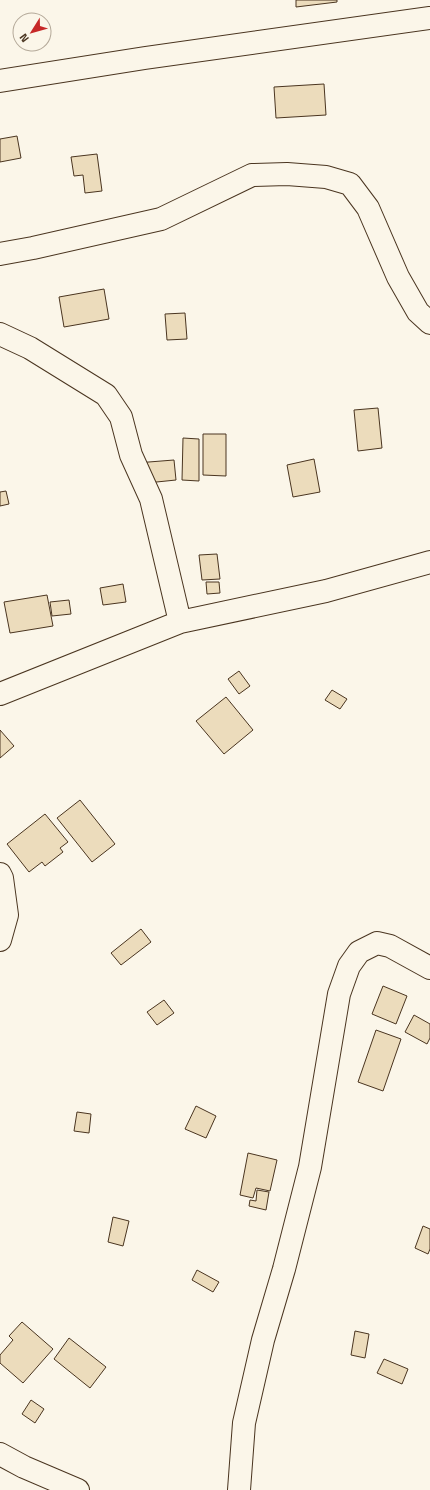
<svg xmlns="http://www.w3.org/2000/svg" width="430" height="1490" font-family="'Titillium Web',sans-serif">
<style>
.building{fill:#ecdcbc;stroke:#4a3520}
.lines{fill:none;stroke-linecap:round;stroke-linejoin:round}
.street-casing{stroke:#4a3520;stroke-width:24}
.street{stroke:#fbf6e9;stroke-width:22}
</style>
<rect width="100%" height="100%" fill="#fbf6e9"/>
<path class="building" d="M296 0H337V2L296 7Z
M324 84 326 115 276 118 274 87Z
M17 136 21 158 0 162V139Z
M97 154 102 191 85 193 83 175 74 176 71 157Z
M104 289 109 319 64 327 59 297Z
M185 313 187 339 167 340 165 314Z
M378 408 382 448 358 451 354 410Z
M203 434H226V476L203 475Z
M183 438 199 439V481L182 480Z
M314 459 320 492 293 497 287 465Z
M174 460 176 480 137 484 136 463Z
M6 491 9 504 0 506V492Z
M217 554 220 579 202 580 199 555Z
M206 582H219L220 593 207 594Z
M123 584 126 602 103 605 100 588Z
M47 595 53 626 10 633 4 602Z
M69 600 71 614 52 616 50 602Z
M239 671 250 686 239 694 228 679Z
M332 690 347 699 340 709 325 700Z
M226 697 253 730 224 754 196 721Z
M0 730 14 746 0 758Z
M80 800 115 844 92 862 57 818Z
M45 814 68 842 60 848 63 852 45 866 42 862 29 872 7 844Z
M141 929 151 942 121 965 111 953Z
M383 986 407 996 396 1024 372 1014Z
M164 1000 174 1013 157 1025 147 1012Z
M414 1015 430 1024V1038L427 1044 405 1032Z
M376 1030 401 1039 383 1091 358 1082Z
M196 1106 216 1116 206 1138 185 1129Z
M77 1112 91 1114 89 1133 74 1131Z
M248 1153 277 1160 270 1191 256 1188 253 1198 240 1195Z
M257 1190 269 1192 266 1210 249 1206 250 1200 256 1201Z
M113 1217 129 1221 123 1246 108 1242Z
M423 1226 430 1229V1249L428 1254 415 1248Z
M197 1270 219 1282 213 1292 192 1280Z
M22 1322 53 1349 23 1383 0 1363V1355L13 1340 9 1336Z
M355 1331 369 1334 365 1358 351 1355Z
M69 1338 106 1367 90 1388 54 1359Z
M384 1359 408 1369 402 1384 377 1373Z
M31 1400 44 1409 35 1423 22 1414Z"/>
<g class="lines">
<defs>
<path id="street" d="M0 81 145 58 430 18
M0 254 33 248 161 219 252 175 287 174 326 177 350 184 368 208 398 277 418 312 430 323
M0 334 30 348 106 395 121 417 131 455 151 499 180 622
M0 694 180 622 326 591 430 562
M0 874 2 878 7 915 0 940
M0 1454 24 1467 78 1490
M239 1490 244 1423 263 1340 284 1269 310 1167 339 994 349 966 359 952 377 943 390 946 430 968"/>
</defs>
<use href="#street" class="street-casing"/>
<use href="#street" class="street"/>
</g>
<g transform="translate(32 32) rotate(233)"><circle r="19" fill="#fbf6e9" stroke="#b4a999"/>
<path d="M0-3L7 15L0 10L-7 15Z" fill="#c62828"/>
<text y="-6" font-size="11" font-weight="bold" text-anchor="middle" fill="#4a3520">N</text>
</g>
</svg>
